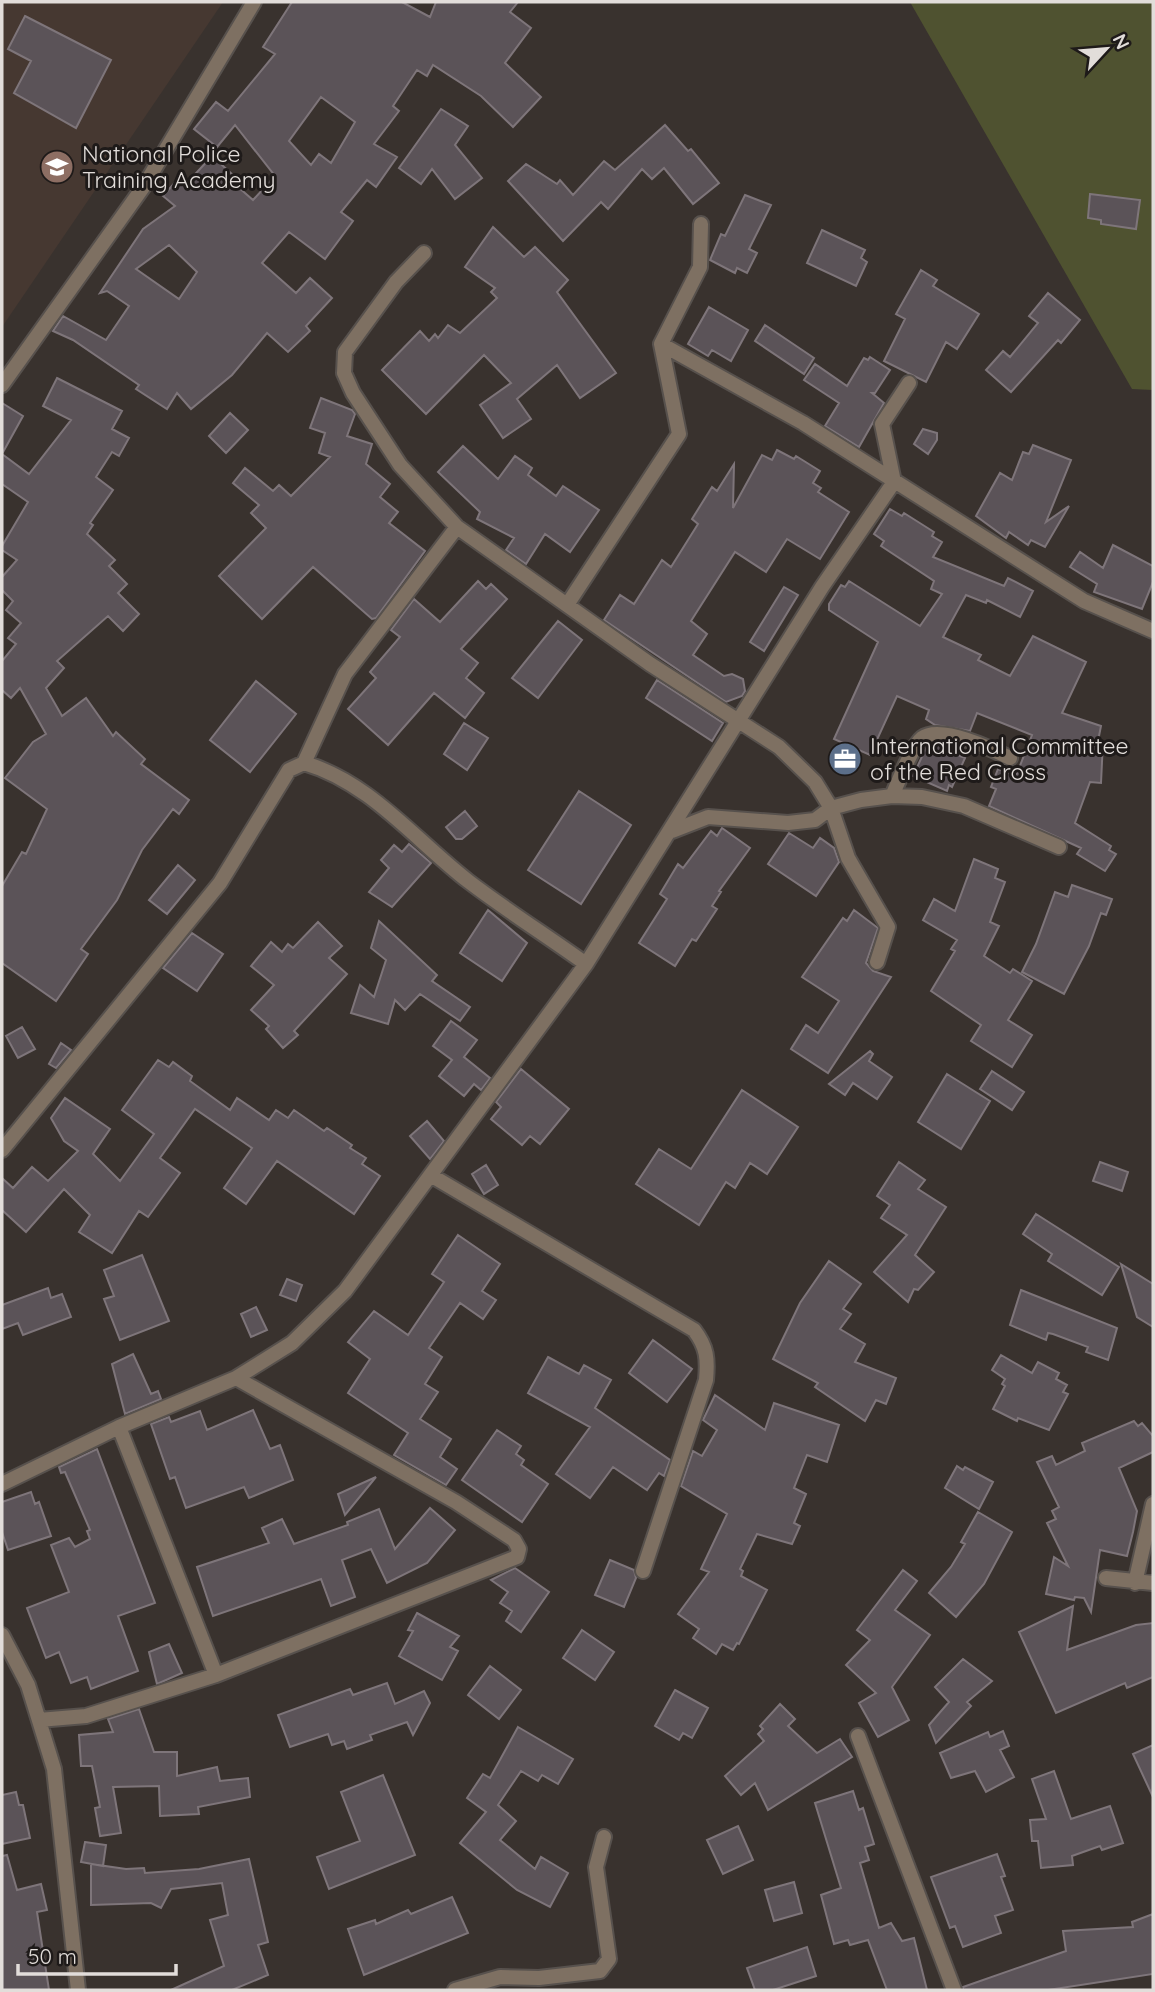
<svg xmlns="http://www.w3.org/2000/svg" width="1155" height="1992" font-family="Quicksand,sans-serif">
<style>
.built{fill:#463831}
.green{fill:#4f5230}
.building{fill:#5b5358;stroke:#7e757a;stroke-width:2;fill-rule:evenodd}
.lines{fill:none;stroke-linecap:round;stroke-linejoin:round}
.street-casing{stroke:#57514d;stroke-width:18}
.street{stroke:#7e7062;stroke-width:14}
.labels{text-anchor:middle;stroke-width:6;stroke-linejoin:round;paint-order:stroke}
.poi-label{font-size:23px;fill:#e2ddda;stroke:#1e1a19;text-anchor:start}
</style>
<rect width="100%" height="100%" fill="#39322e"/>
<path class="built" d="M2 2H223L2 327Z"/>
<path class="green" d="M910 2H1153V390L1132 389Z"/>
<path class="building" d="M292 2H402L430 17 436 2H518L510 12 531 28 505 63 541 97 513 127 481 96 433 65 427 76 417 70 393 106 399 111 374 144 397 157 376 187 367 180 341 212 353 221 325 259 289 232 262 263 296 293 310 278 332 298 306 326 310 331 288 352 267 333 232 375 191 409 177 393 167 409 136 389 139 385 73 340 53 331 63 316 106 340 129 306 107 291 100 293 143 229 175 206 163 196 179 178 186 184 212 156 233 175 229 179 253 200 275 176 235 125 217 147 194 129 216 102 228 111 275 54 263 47ZM321 97 355 122 331 163 319 154 311 165 289 141ZM169 245 197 272 179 299 136 269Z
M25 16 111 60 76 128 14 93 31 61 8 49Z
M441 109 468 126 455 145 482 178 455 199 432 169 421 184 399 168Z
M665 125 688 151 691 149 719 183 693 204 664 168 652 179 642 169 608 209 601 202 563 241 508 181 526 164 557 184 560 180 573 195 604 161 615 170Z
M1090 194 1140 200 1136 229 1101 224V220L1088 218Z
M745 195 771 205 749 249 757 253 747 273 737 268 735 273 710 260 721 234 725 236Z
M493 227 524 257 535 247 568 280 557 292 616 373 580 398 557 365 517 399 531 419 503 438 480 405 511 383 484 355 426 414 382 370 420 331 429 341 435 334 438 338 448 325 460 333 497 298 491 292 495 288 465 267Z
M822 230 865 250 861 258 867 262 856 286 807 263Z
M921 270 937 280 933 286 979 314 957 349 946 342 926 382 884 361 905 319 896 314Z
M1048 293 1080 320 1061 343 1058 340 1011 392 986 370 1003 351 1010 357 1038 323 1029 316Z
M709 307 748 330 731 361 712 350 708 356 688 344Z
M765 325 814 358 804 374 755 341Z
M870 357 890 370 875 393H872L884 403 859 447 825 426 839 403 804 380 815 364 847 386 864 358 868 360Z
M57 378 122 411 112 429 129 438 119 456 112 452 96 477 113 490 90 523 93 525 87 534 115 560 109 566 127 584 118 593 139 614 123 631 108 616 57 661 64 668 46 688 62 716 86 698 113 736 116 732 145 759 141 764 189 800 179 814 173 809 142 850 117 900 81 949 88 954 56 1001 2 963V886L22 852 26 854 47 809 5 778 33 742 46 734 20 688 11 698 2 690V661L16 644 8 638 21 623 6 610 13 601 2 590V577L17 560 2 550V546L28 502 2 484V403L23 416 2 454 29 474 71 420 43 406Z
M321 398 352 410 355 414 347 436 372 444 366 464 390 484 380 497 398 512 389 523 425 551 376 618 372 619 313 567 262 619 219 576 266 528 251 513 259 505 233 483 245 468 273 491 279 485 291 496 330 457 319 453 325 433 310 428Z
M230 413 248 430 226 453 209 436Z
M923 429 937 433V440L928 454 914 444Z
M1033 445 1071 460 1046 522 1069 506 1045 547 1031 540 1028 545 1009 532 1006 538 976 516 1000 473 1012 480 1023 452 1029 454Z
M463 446 498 479 515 456 532 468 528 475 556 496 563 486 599 510 570 552 545 534 526 564 506 550 514 538 477 519 480 512 438 472Z
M777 450 794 459 796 456 820 471 813 483 821 488 818 492 849 512 820 559 787 539 766 572 735 552 691 621 707 634 693 655 724 676 732 674 743 679 745 691 742 696 726 702 604 620 620 595 634 604 662 560 671 567 698 524 692 519 712 487 717 491 734 464 733 508 762 455 772 460Z
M890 509 902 516 904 513 934 532 932 536 942 542 933 557 1004 586 1008 578 1033 591 1020 617 987 600 986 603 966 595 943 637 981 655 978 660 1010 676 1033 636 1086 662 1062 713 1101 726 1098 741H1103L1101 783 1090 782 1075 823 1111 846 1109 850 1116 854 1105 871 1077 854 1081 848 989 806 996 789 991 787 998 769 1016 776 1032 735 977 713 970 731 935 725 926 719 929 710 897 696 870 755 834 739 878 642 829 610V604L841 585 845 587 849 581 920 626 942 594 931 589 934 581 881 546 884 541 874 534Z
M1113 545 1153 566V582L1142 609 1094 592 1097 584 1070 567 1080 552 1103 568Z
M478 581 486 589 491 584 507 599 461 649 478 663 466 678 484 693 465 718 434 693 388 745 348 709 376 678 370 672 400 637 391 630 414 599 440 622Z
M784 587 798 595 764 651 750 642Z
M558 621 582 640 538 698 512 678Z
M657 680 723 723 712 741 646 698Z
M256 681 296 714 250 772 210 740Z
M464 723 488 738 467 770 444 754Z
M940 744 963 749 960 756 965 758 952 787 949 785 947 791 913 776 926 748Z
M579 791 631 825 581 904 528 870Z
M465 811 477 826 462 839H456L446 827Z
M722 828 750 848 719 891 721 892 712 906 717 909 696 941 692 939 675 966 639 943 667 899 660 894 678 864 683 868 711 831 717 836Z
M789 833 813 848 820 838 834 848 839 862 816 896 768 864Z
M409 844 431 863 392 907 369 892 389 868 381 860 394 845 402 852Z
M974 859 998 869 995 878 1005 882 990 922 999 926 984 956 1010 973 1013 969 1032 981 1008 1020 1032 1035 1012 1067 971 1041 981 1025 931 991 955 951 951 949 957 940 923 920 934 899 955 911Z
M178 865 195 880 167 914 149 900Z
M1072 885 1112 899 1106 915 1101 913 1089 946 1064 994 1022 972 1036 944 1055 892 1068 897Z
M488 910 527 943 502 981 460 953Z
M854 910 878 928 866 963 873 971 891 977 828 1073 791 1049 806 1025 818 1033 839 1001 802 977 843 918 847 921Z
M379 921 437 975 432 981 470 1007 460 1021 420 994 405 1010 395 1000 388 1024 351 1013 360 985 374 997 386 960 371 948Z
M318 922 342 946 329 958 347 974 294 1031 298 1035 283 1048 266 1029 269 1026 251 1010 274 985 251 966 271 942 282 952 288 944 293 948Z
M192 933 223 954 197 991 163 968Z
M451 1021 477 1040 464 1057 490 1078 481 1090 474 1084 464 1096 439 1076 452 1060 433 1046Z
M22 1027 35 1049 18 1058 6 1036Z
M61 1043 71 1050 56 1068 49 1064Z
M870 1051 873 1054 869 1061 892 1077 877 1099 853 1083 845 1095 829 1084Z
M158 1060 169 1067 173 1062 192 1076 190 1081 230 1110 237 1098 269 1120 276 1110 288 1118 294 1110 324 1131 327 1128 352 1145 350 1148 366 1158 362 1164 380 1176 354 1214 277 1161 246 1204 224 1188 252 1148 195 1109 160 1158 180 1173 148 1217 139 1211 112 1253 79 1232 90 1215 64 1189 26 1232 2 1210V1178L13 1188 32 1167 48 1181 78 1151 64 1141 51 1118 65 1098 110 1129 93 1154 120 1181 154 1134 122 1110Z
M521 1069 569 1109 540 1144 530 1136 522 1145 491 1119 501 1107 496 1102Z
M992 1071 1024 1092 1012 1110 980 1089Z
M947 1074 990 1101 961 1149 918 1122Z
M742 1090 798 1127 767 1174 750 1163 735 1188 726 1182 699 1225 636 1184 659 1149 691 1169Z
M427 1121 444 1141 430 1159 410 1136Z
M899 1162 925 1180 918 1189 946 1207 915 1255 934 1272 918 1290 914 1289 908 1302 874 1272 907 1235 881 1218 890 1205 877 1196Z
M1100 1162 1128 1172 1122 1191 1093 1181Z
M486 1165 498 1185 484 1194 472 1174Z
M1036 1214 1119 1267 1102 1295 1048 1261 1052 1254 1023 1234Z
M458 1235 500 1264 482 1291 496 1300 483 1319 460 1303 429 1348 442 1357 425 1384 438 1392 420 1419 451 1439 440 1457 457 1469 446 1485 394 1455 408 1433 348 1393 370 1359 348 1342 374 1311 408 1335 444 1282 432 1274Z
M142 1255 169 1321 120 1340 104 1299 114 1296 104 1270Z
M829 1261 861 1284 843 1309 851 1314 840 1329 865 1344 855 1362 896 1378 886 1404 876 1400 865 1421 815 1387 818 1383 773 1359 800 1303Z
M1121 1264 1153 1284V1327L1137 1317Z
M287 1279 302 1285 296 1301 280 1295Z
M48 1288 51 1298 62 1294 71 1317 23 1335 18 1323 2 1329V1305Z
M1021 1290 1117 1328 1108 1360 1086 1352 1088 1347 1053 1334 1048 1333 1046 1340 1010 1325Z
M256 1307 267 1330 251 1337 241 1314Z
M653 1340 692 1369 667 1402 629 1373Z
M133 1354 151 1394 158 1391 161 1399 125 1414 112 1364Z
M1001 1355 1032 1373 1038 1362 1059 1373 1056 1379 1067 1385 1063 1392 1068 1394 1049 1430 1018 1418 1017 1421 993 1409 1005 1386 1002 1384 1005 1379 992 1370Z
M548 1357 579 1374 584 1365 611 1380 595 1408 670 1460 664 1476 659 1473 647 1490 613 1467 590 1498 556 1474 590 1427 528 1393Z
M715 1395 765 1430 774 1403 839 1425 827 1462 807 1455 794 1488 806 1494 794 1523 800 1526 792 1544 757 1534 740 1569 743 1571 741 1576 767 1590 739 1644 737 1643 733 1650 722 1644 716 1654 693 1638 699 1629 678 1614 709 1572 701 1569 727 1514 681 1486 693 1451 702 1456 717 1430 703 1420Z
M253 1410 270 1449 280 1445 293 1480 249 1498 244 1487 186 1508 175 1477 170 1479 151 1424 169 1417 171 1422 200 1411 207 1430Z
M1134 1421 1138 1426 1142 1423 1153 1436V1452L1119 1468 1137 1511 1133 1532 1127 1556 1100 1550 1091 1612 1084 1598 1075 1597 1074 1600 1046 1594 1054 1557 1068 1566 1047 1523 1056 1519 1052 1511 1059 1507 1037 1462 1052 1456 1056 1465 1085 1451 1082 1443Z
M497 1430 521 1446 516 1454 524 1460 521 1465 548 1484 522 1522 462 1480Z
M97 1449 155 1603 118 1616 138 1671 91 1689 87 1677 71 1683 59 1652 46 1658 27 1608 69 1592 51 1545 69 1538 75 1547 90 1539 87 1531 90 1530 65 1472 61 1473 59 1467Z
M957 1466 963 1470 965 1467 993 1482 979 1509 945 1488Z
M376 1477 345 1515 338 1494Z
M31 1492 35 1504 39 1502 51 1536 8 1550 2 1532V1502Z
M430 1508 455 1530 427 1563 387 1583 371 1549 342 1560 355 1597 331 1606 321 1579 213 1616 197 1567 269 1543 262 1528 282 1519 294 1544 348 1525 347 1522 379 1509 395 1549Z
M978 1512 1012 1532 984 1584 956 1617 929 1593 951 1567 965 1544 961 1542Z
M610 1560 634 1570 636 1578 624 1607 595 1595Z
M515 1568 549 1592 521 1632 506 1621 512 1611 500 1603 508 1592 491 1580Z
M903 1570 917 1581 895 1610 930 1635 892 1687 909 1720 878 1737 859 1703 876 1693 846 1665 870 1640 857 1630Z
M1073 1606 1067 1650 1136 1625 1153 1623V1677L1127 1688 1125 1683 1056 1713 1019 1632Z
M417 1613 459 1636 450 1647 458 1651 442 1680 399 1656 413 1631 408 1630Z
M582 1630 614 1652 595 1680 563 1658Z
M169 1644 182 1673 157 1684 149 1652Z
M963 1659 992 1681 967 1702 971 1706 936 1743 929 1725 949 1702 935 1687Z
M490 1666 521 1690 499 1719 468 1695Z
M387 1683 395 1704 424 1691 430 1703 413 1735 407 1722 370 1735 372 1740 347 1749 344 1741 332 1745 328 1734 290 1747 278 1715 350 1689 353 1695Z
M675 1690 708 1708 692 1738 683 1733 679 1740 655 1726Z
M780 1704 795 1719 788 1726 817 1753 840 1739 852 1757 768 1810 755 1783 741 1795 725 1776 764 1741 758 1734 763 1729 760 1726Z
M139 1709 154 1752H177V1776L217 1767 220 1781 248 1778 250 1797 198 1807 199 1814 160 1816 159 1786 113 1787 121 1833 100 1836 95 1808 100 1807 92 1766H81L79 1735 113 1732 108 1719Z
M518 1727 573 1759 558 1784 542 1775 538 1781 521 1771 498 1805 516 1821 500 1840 535 1869 541 1857 568 1873 550 1907 517 1890 460 1843 486 1812 467 1798 483 1774 490 1778Z
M1003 1731 1009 1746 1000 1750 1014 1777 986 1792 975 1771 951 1778 940 1753 988 1732 990 1737Z
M1153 1745V1797L1133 1754Z
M1054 1771 1071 1819 1110 1806 1123 1843 1102 1850 1100 1846 1072 1856 1073 1865 1041 1868 1038 1841H1032L1030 1820 1046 1819 1032 1779Z
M383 1775 415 1855 329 1889 317 1857 360 1841 341 1792Z
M853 1791 859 1810 863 1808 874 1844 865 1847 869 1860 860 1863 879 1928 891 1923 902 1941 914 1938 927 1990H887L868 1940 850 1945 848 1940 834 1944 821 1895 841 1888 815 1803Z
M16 1792 19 1805H23L30 1838 2 1844V1795Z
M738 1826 753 1860 723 1874 707 1840Z
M85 1842 106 1845 103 1866 81 1862Z
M997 1854 1005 1876 1001 1877 1013 1910 995 1916 1001 1933 963 1947 955 1926 950 1928 931 1877Z
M7 1855 17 1890 41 1884 47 1910 37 1912 49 1990H2V1856Z
M249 1859 268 1942 258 1945 268 1975 232 1990H171L224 1966 210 1920 228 1915 222 1883 171 1889 161 1908 151 1903 91 1905V1864L126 1869 144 1868 145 1873 199 1869Z
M794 1882 802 1913 774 1921 765 1890Z
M452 1897 468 1933 364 1975 348 1929 375 1920 376 1924 408 1910 411 1914Z
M1153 1914V1974L1048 1990H963V1987L1066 1951 1063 1931 1133 1927 1132 1922Z
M807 1947 816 1976 773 1990H755L747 1968Z"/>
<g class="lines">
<defs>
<path id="street" d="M424 253 396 282 345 352 344 373 353 393 400 465 457 527 650 664 779 747 815 782 831 808 848 858 888 927 877 962
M661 344 803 423 1084 601 1153 631
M2 385 144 186 254 2
M567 605 679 434 661 344 700 267 701 224
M304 763 345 674 457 527
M892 796C898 783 912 746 922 738 940 724 992 749 1010 758
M672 831 708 817 788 823 815 820 831 808 861 800 892 796 922 797 964 806 1059 847
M2 1150 220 883 289 770 304 763C370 782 415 840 468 881 506 910 547 936 586 964
M432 1176 694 1330C707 1347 708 1359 706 1380L643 1571
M119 1427 216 1675
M2 1484 119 1427 236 1378 292 1343 345 1291 586 964 822 587 894 482 882 424 909 383
M1106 1578 1153 1583
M1135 1583 1153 1504
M2 1635 28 1685 54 1769 78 1990
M39 1720 86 1716 216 1675 517 1557 519 1549 514 1540 456 1502 236 1378
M858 1736 954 1990
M455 1990 500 1977 539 1978 600 1971 609 1959 596 1867 604 1837"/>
</defs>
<use href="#street" class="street-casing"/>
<use href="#street" class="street"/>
</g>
<defs>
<symbol id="school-disc" viewBox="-11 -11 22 22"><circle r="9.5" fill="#8d6e63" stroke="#1e1a19"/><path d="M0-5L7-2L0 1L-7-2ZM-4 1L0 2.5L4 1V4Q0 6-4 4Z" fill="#fff"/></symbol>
<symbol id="office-disc" viewBox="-11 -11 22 22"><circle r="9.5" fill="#5c6f8a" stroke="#1e1a19"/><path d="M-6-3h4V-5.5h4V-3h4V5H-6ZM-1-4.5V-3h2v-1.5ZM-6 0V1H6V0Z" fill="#fff"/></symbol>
</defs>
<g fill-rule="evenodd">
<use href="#school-disc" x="38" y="148" width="38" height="38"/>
<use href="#office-disc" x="826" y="740" width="38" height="38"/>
</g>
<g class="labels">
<g class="poi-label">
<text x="82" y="162">National Police<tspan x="82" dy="26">Training Academy</tspan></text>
<text x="870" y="754">International Committee<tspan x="870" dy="26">of the Red Cross</tspan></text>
</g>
</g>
<rect width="1155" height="1992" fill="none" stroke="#e2ddda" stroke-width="7"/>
<g transform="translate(1106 49) rotate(64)" stroke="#1e1a19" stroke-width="5" paint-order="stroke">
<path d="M0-5L12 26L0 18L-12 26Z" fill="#e2ddda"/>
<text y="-10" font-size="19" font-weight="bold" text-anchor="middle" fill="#e2ddda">N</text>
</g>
<path d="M18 1964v10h158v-10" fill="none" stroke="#e2ddda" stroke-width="3.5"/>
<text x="28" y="1964" font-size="21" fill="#e2ddda" stroke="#1e1a19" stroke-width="5" paint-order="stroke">50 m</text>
</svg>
